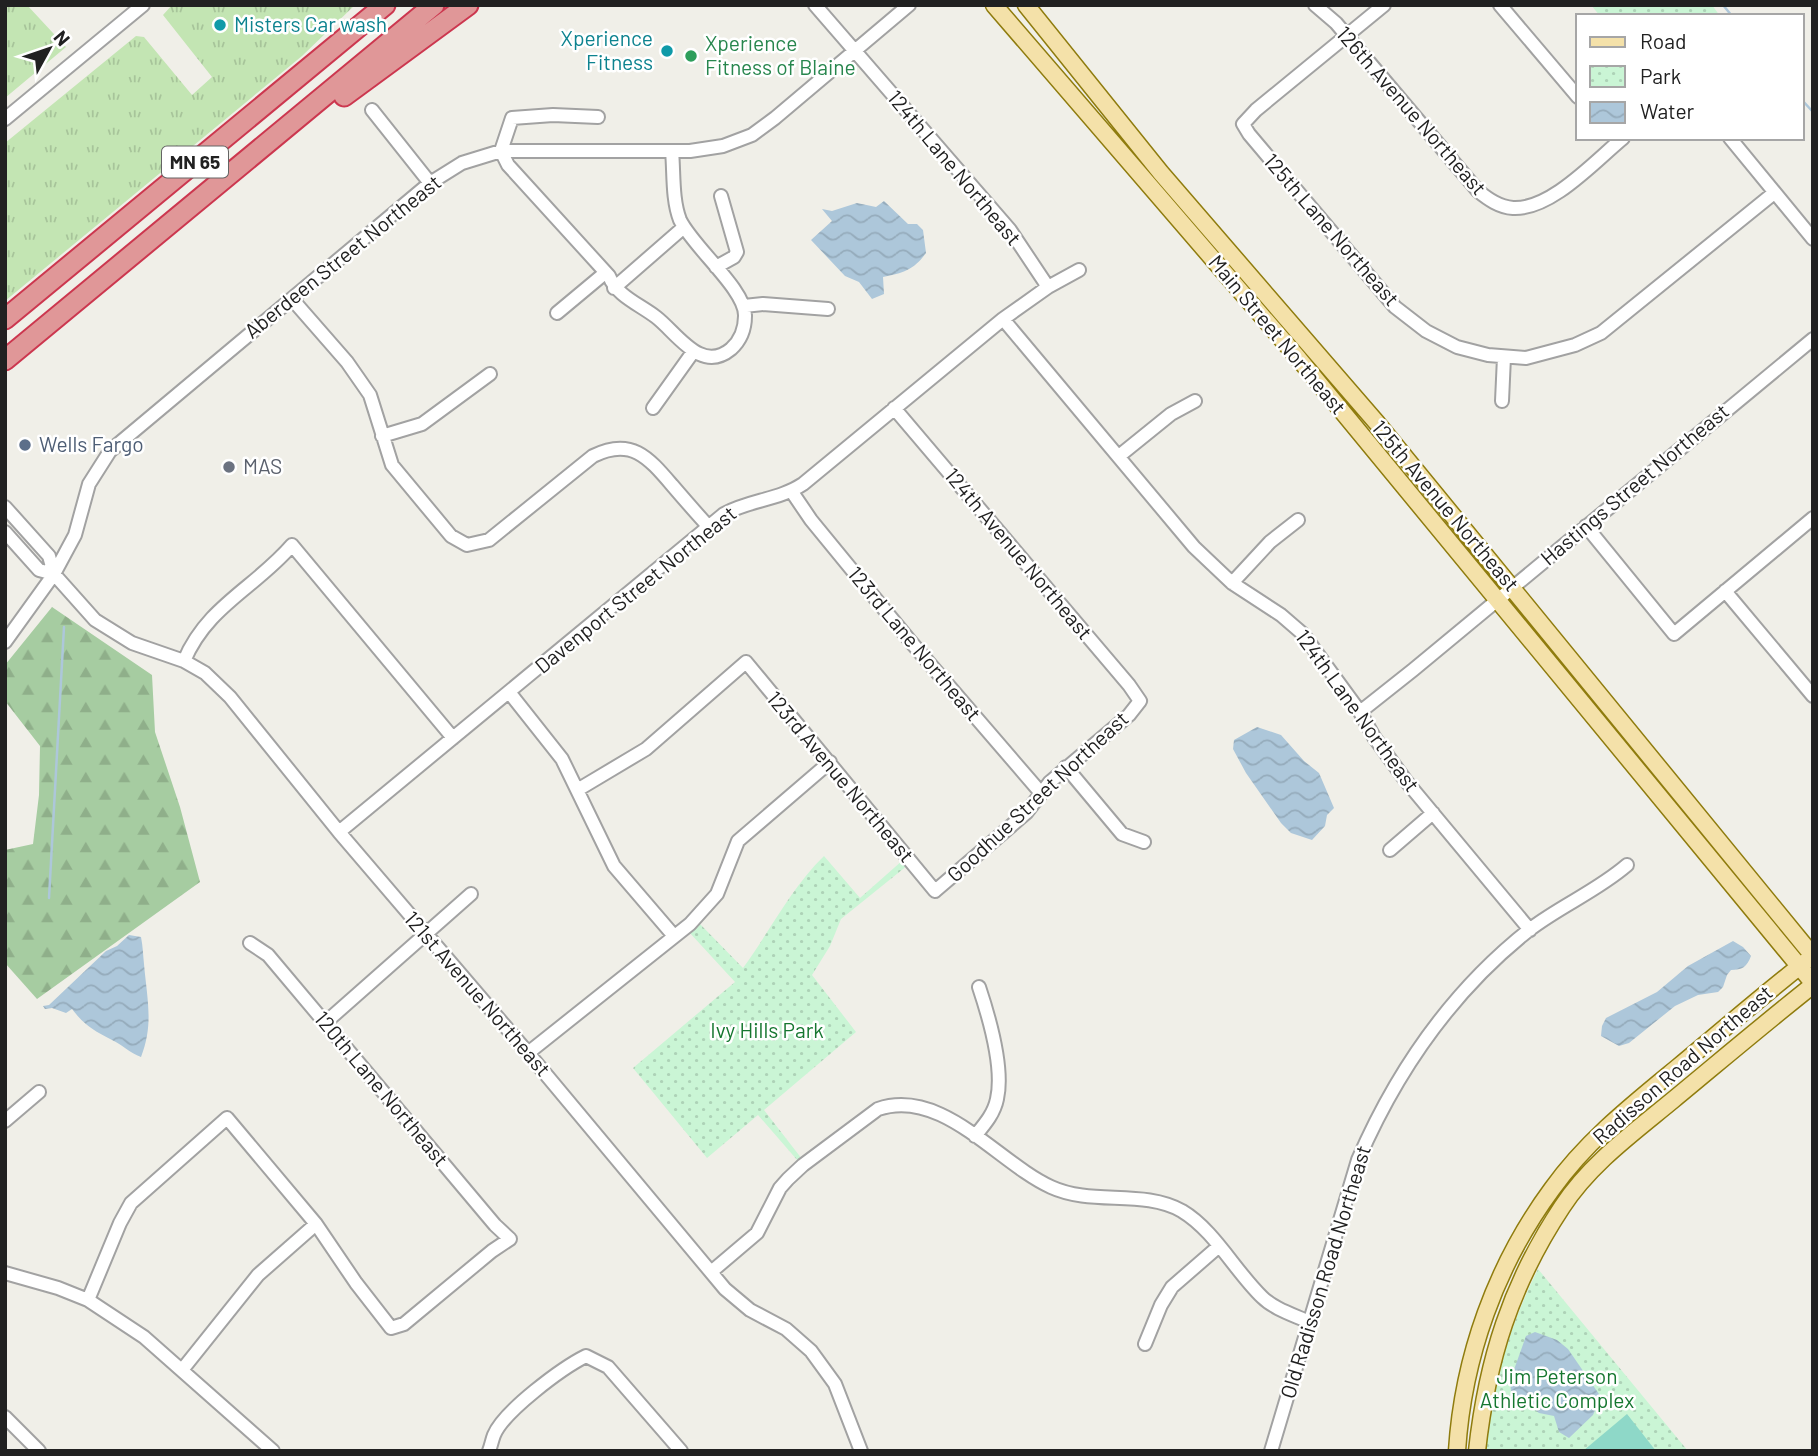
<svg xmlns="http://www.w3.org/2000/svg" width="1818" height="1456" font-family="Barlow,sans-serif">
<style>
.grass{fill:url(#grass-tufts)}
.forest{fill:url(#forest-firs)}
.park{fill:url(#park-dots)}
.pitch{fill:#8ed8c8}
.water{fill:url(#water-waves)}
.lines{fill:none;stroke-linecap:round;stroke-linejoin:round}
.stream{stroke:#adc7da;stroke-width:2.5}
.minor-casing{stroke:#a2a2a2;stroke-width:16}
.major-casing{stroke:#8f7c0e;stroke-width:19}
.highway-casing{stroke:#cc374f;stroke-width:23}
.minor{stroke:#fff;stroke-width:12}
.major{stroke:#f4e1a9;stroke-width:16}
.highway{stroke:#e09798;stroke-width:19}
.culture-dot{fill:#0f9aa8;stroke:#fff;stroke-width:2.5}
.leisure-dot{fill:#2e9e5b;stroke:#fff;stroke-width:2.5}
.service-dot{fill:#5c6f8a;stroke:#fff;stroke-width:2.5}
.worship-dot{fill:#6b7280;stroke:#fff;stroke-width:2.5}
.labels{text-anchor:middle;stroke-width:5;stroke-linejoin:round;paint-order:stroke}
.shield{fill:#fff;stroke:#646464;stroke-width:2}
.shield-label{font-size:19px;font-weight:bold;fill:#212121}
.culture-label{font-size:21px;fill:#0d838f;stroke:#fff;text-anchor:start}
.leisure-label{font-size:21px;fill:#27864d;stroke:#fff;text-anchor:start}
.street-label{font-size:21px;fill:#212121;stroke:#fff}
.service-label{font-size:21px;fill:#4e5e75;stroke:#fff;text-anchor:start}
.worship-label{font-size:21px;fill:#5b616d;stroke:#fff;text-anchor:start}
.park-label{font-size:21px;fill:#167730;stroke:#fff}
</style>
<defs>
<pattern id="grass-tufts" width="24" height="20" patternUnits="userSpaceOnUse" patternTransform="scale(1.75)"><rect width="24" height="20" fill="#c3e5b3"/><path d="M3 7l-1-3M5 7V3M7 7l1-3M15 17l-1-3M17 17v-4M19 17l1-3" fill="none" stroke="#a7c49a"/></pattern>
<pattern id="forest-firs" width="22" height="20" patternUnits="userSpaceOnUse" patternTransform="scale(1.75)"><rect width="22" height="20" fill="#a6cca1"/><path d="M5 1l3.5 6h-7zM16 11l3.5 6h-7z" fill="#8faf8a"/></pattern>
<pattern id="park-dots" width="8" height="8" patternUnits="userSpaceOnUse" patternTransform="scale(1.75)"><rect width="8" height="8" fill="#caf5d5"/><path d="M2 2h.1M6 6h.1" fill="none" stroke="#add2b7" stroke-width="1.8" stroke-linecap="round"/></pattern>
<pattern id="water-waves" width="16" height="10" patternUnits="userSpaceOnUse" patternTransform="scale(1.75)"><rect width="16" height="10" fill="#adc7da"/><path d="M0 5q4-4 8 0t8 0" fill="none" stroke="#95abbb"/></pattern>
</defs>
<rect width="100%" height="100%" fill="#f0efe8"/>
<path class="grass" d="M5 5H27L66 47 5 98Z
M172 5H355L302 56 5 301V143L136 36 144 37 192 95 212 77 163 15Z"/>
<path class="forest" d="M52 607 152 675 155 732 180 807 200 882 37 999 5 963V850L33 844 39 795 40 746 5 701V665Z"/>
<path class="park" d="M1591 5H1712L1720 16H1600Z
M824 856 860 898 903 860 908 865 841 919 830 946 812 975 856 1032 764 1110 802 1159 798 1161 758 1115 707 1158 633 1068 735 982 689 932 700 924 743 968C770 931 791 888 824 856Z
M1538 1269 1688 1451H1485C1492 1386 1509 1327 1538 1269Z"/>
<path class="pitch" d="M1627 1414 1656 1451H1583Z"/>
<path class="water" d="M884 201 908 224H917L923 230 926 253C914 270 903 273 883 277L884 294 872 299 859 282 845 276 811 240 832 221 822 209 832 211 857 203 876 207Z
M1257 727 1281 735 1304 761 1319 773 1334 808 1327 815 1325 826 1312 840 1291 833 1281 823 1246 773 1233 749 1234 740Z
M129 935 141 937C143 947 143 955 144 964 147 999 154 1024 141 1057 130 1053 121 1044 112 1040 93 1030 85 1026 72 1009L66 1013 52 1008 45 1009 43 1006 49 1005 106 951 117 946Z
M1733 941 1743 947 1751 956C1747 967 1742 970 1731 970L1727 975 1723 987 1718 992 1698 995 1675 1006 1629 1043 1619 1046 1601 1036 1602 1026 1606 1018 1657 992 1688 966Z
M1535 1332 1557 1340 1568 1349 1601 1397 1593 1415 1569 1438 1559 1432 1554 1416 1539 1413 1511 1391 1510 1381 1526 1336Z"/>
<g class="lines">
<path class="stream" d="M1723 5 1732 16
M1802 100 1813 112
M49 898 64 627"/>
<defs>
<path id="minor" d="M815 5 1010 230 1048 287
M1315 5 1336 23 1478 191C1488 199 1499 207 1513 208 1551 210 1595 161 1623 138
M1384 5 1256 110 1243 124 1249 134 1395 307 1426 331 1457 347 1488 355 1526 358 1575 345 1601 333 1774 193
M1500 5 1578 97
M372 110 430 183
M598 117 553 115 512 118 501 151 508 165 609 276C617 296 639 304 656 317 677 333 701 374 731 349 741 340 745 329 745 316 746 290 693 247 680 220 672 200 674 172 672 151
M5 119 143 5
M1730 138 1813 239
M716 267 734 257 737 252 721 196
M614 288 684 227
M292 299 347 362 370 395 392 465 451 536 467 545 489 540 593 456C631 437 648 457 672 485 684 499 696 513 709 527
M744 306 763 304 828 309
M557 313 605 273
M1003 319 1194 547 1232 583 1281 615 1303 634 1360 712 1374 737 1406 781 1530 930
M1502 401 1504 357
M653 408 693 352
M382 436 422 424 490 374
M1119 456 1171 414 1195 401
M792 492 811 520 911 642 1041 793
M5 507 49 556 54 574 95 620 132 643 184 661 205 673 230 697 339 832 528 1053 725 1289 750 1310 786 1329 811 1351 835 1384 861 1451
M1586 526 1674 634 1813 518
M5 532 39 570 54 574
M1232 583 1270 542 1298 520
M1725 591 1813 696
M5 642 54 574 75 535 89 484 110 451 430 183 462 163 501 151H690L723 146 752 135 775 118 909 5
M184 661C207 606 255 588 292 545L453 738
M509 692 562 759 614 866 674 936
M1360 712 1413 670 1813 339
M1066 767 1122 834 1144 842
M579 789 646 749 746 662 935 891 1026 813 1050 782 1129 715 1140 701 1129 685 894 408
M339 832 724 514C749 500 779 500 803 484L1003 319 1048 287 1079 270
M1390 850 1433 813
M250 943 268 955 495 1225 510 1239 492 1251 404 1324 391 1328
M326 1022 471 894
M528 1053 690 924 717 894 738 841 830 762
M5 1121 39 1092
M975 1136C984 1125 994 1114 997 1099 1004 1068 989 1017 979 987
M711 1272 757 1233 780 1188 788 1179 803 1165 878 1109C942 1087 998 1163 1051 1187 1092 1206 1143 1189 1182 1211 1214 1230 1235 1271 1262 1297 1274 1309 1294 1315 1309 1322
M5 1273 58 1288 88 1300 144 1337 273 1451
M88 1300 120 1223 131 1203 227 1118 316 1224 356 1283 391 1328
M1145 1344 1161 1305 1172 1287 1218 1247
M182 1370 258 1275 316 1224
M5 1417 39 1451
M489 1451C491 1446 492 1440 494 1435 504 1411 562 1368 586 1356L608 1367 681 1451
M1271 1451 1358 1160C1397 1070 1452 991 1529 930 1560 906 1597 891 1627 865"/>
<path id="major" d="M994 5 1299 359 1813 983
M1026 5 1161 173 1377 423 1813 956
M1457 1451C1463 1357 1496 1265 1552 1189 1586 1141 1633 1104 1678 1067 1720 1032 1762 996 1805 962
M1477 1451C1487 1360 1511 1284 1562 1207 1590 1164 1633 1133 1673 1100 1719 1062 1765 1023 1813 985"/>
<path id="highway" d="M344 96 468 5
M5 319 385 5
M5 360 434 5"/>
</defs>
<use href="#minor" class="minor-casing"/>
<use href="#major" class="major-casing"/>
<use href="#highway" class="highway-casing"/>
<use href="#minor" class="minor"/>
<use href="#major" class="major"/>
<use href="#highway" class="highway"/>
</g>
<g class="culture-dot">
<circle cx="220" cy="25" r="7"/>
<circle cx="667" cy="51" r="7"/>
</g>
<circle class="leisure-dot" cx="691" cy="56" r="7"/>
<circle class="service-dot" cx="25" cy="445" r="7"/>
<circle class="worship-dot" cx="229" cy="467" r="7"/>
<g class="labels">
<rect class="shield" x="162" y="146.5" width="66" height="31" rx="5"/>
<g class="shield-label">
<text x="195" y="169">MN 65</text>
</g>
<g class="culture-label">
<text x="234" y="32">Misters Car wash</text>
<text x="653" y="46" text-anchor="end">Xperience<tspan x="653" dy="24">Fitness</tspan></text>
</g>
<g class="leisure-label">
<text x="705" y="51">Xperience<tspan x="705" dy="24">Fitness of Blaine</tspan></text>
</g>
<g class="street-label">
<text transform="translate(1411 111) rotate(49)" y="7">126th Avenue Northeast</text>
<text transform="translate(954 168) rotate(50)" y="7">124th Lane Northeast</text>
<text transform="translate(1331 230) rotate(49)" y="7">125th Lane Northeast</text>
<text transform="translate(343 257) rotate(-39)" y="7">Aberdeen Street Northeast</text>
<text transform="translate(1277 335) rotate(50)" y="7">Main Street Northeast</text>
<text transform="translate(1635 485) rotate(-40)" y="7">Hastings Street Northeast</text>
<text transform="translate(1445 506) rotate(50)" y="7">125th Avenue Northeast</text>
<text transform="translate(1018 554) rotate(50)" y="7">124th Avenue Northeast</text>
<text transform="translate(636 590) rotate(-39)" y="7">Davenport Street Northeast</text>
<text transform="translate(914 644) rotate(50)" y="7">123rd Lane Northeast</text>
<text transform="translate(1357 711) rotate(54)" y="7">124th Lane Northeast</text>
<text transform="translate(840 777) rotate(50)" y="7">123rd Avenue Northeast</text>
<text transform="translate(1038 797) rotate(-43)" y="7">Goodhue Street Northeast</text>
<text transform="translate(477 994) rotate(49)" y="7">121st Avenue Northeast</text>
<text transform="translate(1683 1065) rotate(-41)" y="7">Radisson Road Northeast</text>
<text transform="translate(381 1089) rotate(50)" y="7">120th Lane Northeast</text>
<text transform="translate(1326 1272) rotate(-73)" y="7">Old Radisson Road Northeast</text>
</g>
<g class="service-label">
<text x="39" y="452">Wells Fargo</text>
</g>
<g class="worship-label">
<text x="243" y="474">MAS</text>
</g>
<g class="park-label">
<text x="767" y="1038">Ivy Hills Park</text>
<text x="1557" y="1384">Jim Peterson<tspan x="1557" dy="24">Athletic Complex</tspan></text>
</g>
</g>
<rect width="1818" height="1456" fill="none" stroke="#212121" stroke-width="14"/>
<rect x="1576" y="14" width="228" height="126" fill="#ffffff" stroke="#a6a6a6" stroke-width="2"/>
<rect x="1590" y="37" width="35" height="10" fill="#f4e1a9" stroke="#a6a6a6" stroke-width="2"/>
<text x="1640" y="49" font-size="21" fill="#212121">Road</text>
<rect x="1590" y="66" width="35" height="21" fill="url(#park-dots)" stroke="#a6a6a6" stroke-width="2"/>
<text x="1640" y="84" font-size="21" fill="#212121">Park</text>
<rect x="1590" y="102" width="35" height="21" fill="url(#water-waves)" stroke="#a6a6a6" stroke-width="2"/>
<text x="1640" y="119" font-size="21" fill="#212121">Water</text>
<g transform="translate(49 49) rotate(50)" stroke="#ffffff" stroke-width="5" paint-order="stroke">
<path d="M0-5L12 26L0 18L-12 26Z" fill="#212121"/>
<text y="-10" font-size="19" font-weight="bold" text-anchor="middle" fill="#212121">N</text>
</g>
</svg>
